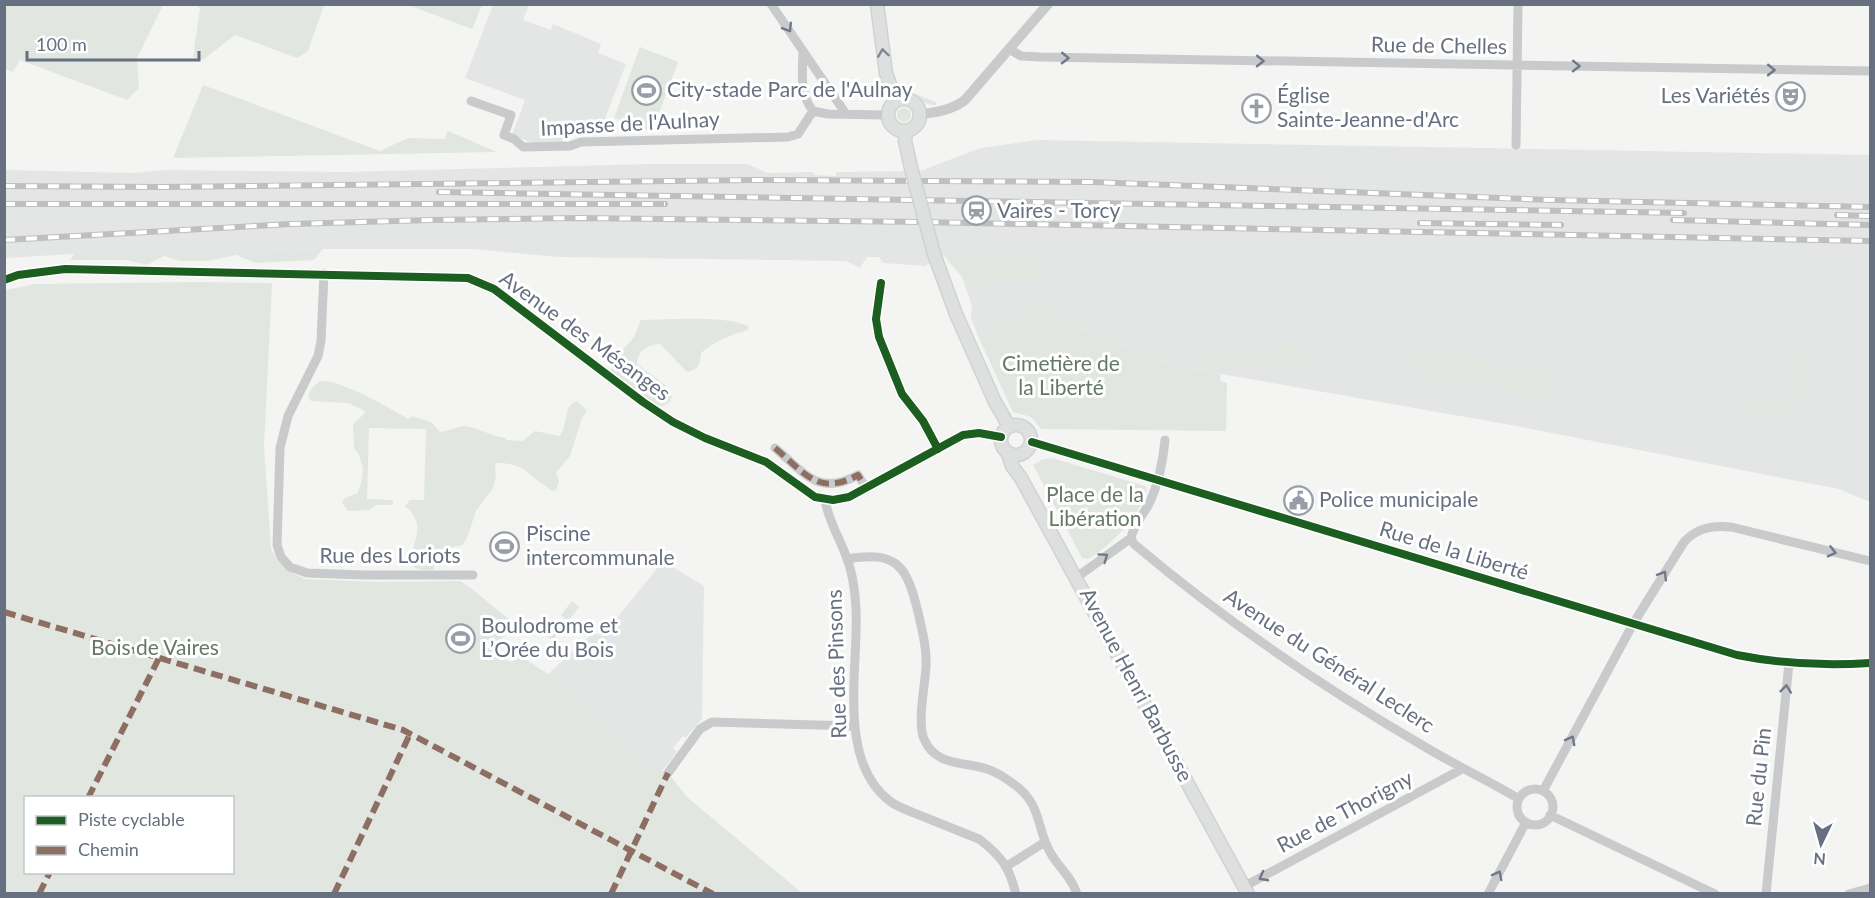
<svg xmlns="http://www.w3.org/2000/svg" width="1875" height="898" font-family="Lato,sans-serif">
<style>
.built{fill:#e4e5e5}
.green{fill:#e2e6e1;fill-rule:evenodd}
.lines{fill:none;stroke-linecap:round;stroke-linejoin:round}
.secondary-casing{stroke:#d1d2d2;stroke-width:15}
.minor{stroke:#c9cacb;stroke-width:9}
.tertiary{stroke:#c9cacb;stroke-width:10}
.secondary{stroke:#dedfdf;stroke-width:12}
.rail-casing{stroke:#bfbfc1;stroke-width:6}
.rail{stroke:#fff;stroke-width:4;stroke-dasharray:11;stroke-linecap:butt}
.secondary-bridge-casing{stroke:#d1d2d2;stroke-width:15;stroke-linecap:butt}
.secondary-bridge{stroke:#dedfdf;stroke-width:12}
.quiet{stroke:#8d6e63;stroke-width:6;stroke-dasharray:12 6;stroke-linecap:butt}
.cycleway-casing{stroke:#fff;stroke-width:11}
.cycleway{stroke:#1b5e20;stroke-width:8}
.oneway{stroke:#717988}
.oneway2{stroke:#7f8693}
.labels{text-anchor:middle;stroke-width:6;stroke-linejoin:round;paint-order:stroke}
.street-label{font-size:21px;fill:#677080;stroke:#fff}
.poi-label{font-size:21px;fill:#677080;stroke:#fff;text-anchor:start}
.park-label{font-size:21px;fill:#657865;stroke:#fff}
</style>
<rect width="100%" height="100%" fill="#f4f4f3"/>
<path class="built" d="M493 5H529L523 20 551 30 553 24 601 44 598 53 626 64 601 129 576 120 573 123 566 143 539 145 512 135 525 100 465 78Z
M1037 140 1870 155V502L1839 489 1700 462 1511 425 1176 366 1057 320 1048 302 977 334 971 318 972 306 962 277 944 256 925 266 883 263 879 257H867L860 268 846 261 559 257 473 249H323L183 254H74L5 258V170L133 173 166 170 346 172 651 164H748L767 173 814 172V175L836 176V172L920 171 981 148Z
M663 561 704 586 702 719 685 738 683 736 673 748 677 752 662 771 624 759 629 745 548 674 593 633 598 635 608 620 613 623Z"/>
<path class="green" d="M4 5H163L137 58 139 88 127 100 20 60 13 72 5 69Z
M196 5H324L308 51 297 58 235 35 203 60 193 57 200 8Z
M408 5H482L472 29Z
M640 47 678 62 652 132 614 118Z
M898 82 913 93 936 102V105C925 106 901 91 893 83Z
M203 85 380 151 408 138 444 139 448 131 497 152 173 158Z
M897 115a7 7 0 1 1 14 0a7 7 0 1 1-14 0Z
M323 249 314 260 256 263 236 255 208 261H180L164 256 147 265 127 260H70L74 254H183Z
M955 252C969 256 982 260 997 261 1013 262 1032 259 1048 266L1047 276 1041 279 977 281 966 279 947 260 950 254Z
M193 282 272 283 264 447 271 549 277 560 294 574 305 579 379 582 460 581 468 586 514 623 493 650 510 662 522 657 548 674 629 745 625 759 668 773 686 796 802 893 5 894V290L36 284ZM26 798H232V872H26Z
M1048 301 1057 320 1176 366 1220 374 1221 381 1227 383 1226 431 1041 429 1031 417 1013 412 977 334Z
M641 320C669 320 725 315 748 326V330C732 334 713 342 701 353 700 365 699 369 687 372L660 344C648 345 638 350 637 364L665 385 672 396 670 402 664 406H649L611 371 615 359 634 337Z
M1290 342C1303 345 1310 348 1314 362L1311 367C1282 370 1207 371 1186 351L1190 348 1236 353 1258 347H1275Z
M1439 351 1543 371 1552 381 1556 392 1547 396 1448 383 1426 377 1413 370V361L1423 352Z
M1798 353H1803L1811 361 1813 405 1809 410C1786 400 1793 373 1798 353Z
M320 381C344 380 388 408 409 419L412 416 431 422 440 432C448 431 456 427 464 426 475 426 493 437 506 438V440L522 441 535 431 560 436C568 425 563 405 577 401L587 411 582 418 570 456 556 473 559 481 556 490 553 491C530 478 526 462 495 463L496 476 493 488 476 511 468 535 463 545 435 550 434 570C425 570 417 571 410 564 412 541 428 525 405 506L410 500H424L426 429 369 428 367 499 393 500V505H376L370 510 348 511 342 503 345 498 357 493 361 484 363 468 359 455 354 448 353 424 364 414 365 411 348 403 311 401 308 396 311 389Z
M1761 396C1779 400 1786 398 1796 414L1795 421 1778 420 1753 413 1749 403 1752 398Z
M1052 458 1145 486 1147 489C1142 514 1110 547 1088 559L1082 558 1033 465 1043 459Z
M572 601 579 607 568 621 561 615Z
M557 620 565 626 553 640 546 635Z"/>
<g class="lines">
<defs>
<path id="secondary" d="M877 4 886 73 896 101
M888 115a16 16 0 1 1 32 0a16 16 0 1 1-32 0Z
M906 131 905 141 911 168
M934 254 956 314 995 402 1009 426
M1001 440a15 15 0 1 1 30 0a15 15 0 1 1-30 0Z
M1008 453 1012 466 1021 478 1248 894"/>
</defs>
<use href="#secondary" class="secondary-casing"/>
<path class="minor" d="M771 4 846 114
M1009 49 1021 56 1041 57 1870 71
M803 53C802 73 800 95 813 111L828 114 887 115
M471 101 511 115 504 135 514 139 523 147 570 146 581 142 788 137 798 134 813 111
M1516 145 1518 4
M324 273 321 341 318 356 288 416 280 448 277 545 281 557 290 567 307 573 363 575H473
M4 280 18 275 65 269 468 278 494 289 643 402 673 422 705 438 766 462 815 497 833 500 849 497 963 435 979 433 1001 437
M1032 442 1737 655C1782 664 1825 666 1870 663
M775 448C805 473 818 497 858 475L866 488
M825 500C829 523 840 538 847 559 853 574 855 592 856 608 859 667 836 762 891 802 901 809 913 812 924 817 942 824 961 832 979 839 1001 856 1009 866 1016 894
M1131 538 1134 544C1225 621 1324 688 1427 748 1457 766 1489 781 1519 799
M847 559C898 550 907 567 918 612 922 630 927 648 926 667 925 685 917 723 924 739 936 767 963 761 987 769 997 772 1007 779 1015 785 1042 805 1036 827 1050 852 1058 867 1072 877 1077 894
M1077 577 1131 538C1133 526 1143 515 1149 504 1158 485 1163 462 1165 440
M668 773 700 729 712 722 854 726
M1517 807a18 18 0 1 1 36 0a18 18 0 1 1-36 0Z
M1543 791 1633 624 1684 542C1697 528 1712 525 1731 527L1870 561
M1550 815 1715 894
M1007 866 1045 842
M1245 886 1462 769
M1488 894 1526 822
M1766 894 1789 663
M1849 894 1870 888"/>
<path class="tertiary" d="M920 114C936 113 952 110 965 100L1048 4"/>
<use href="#secondary" class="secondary"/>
<defs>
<path id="rail" d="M4 186 160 187 758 180 1092 182 1552 200 1870 207
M439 192 1684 213
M4 204H665
M1837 215 1870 216
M1673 220 1870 225
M1420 223 1561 225
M4 240 291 224 431 220 578 218 923 222 1870 241"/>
</defs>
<use href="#rail" class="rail-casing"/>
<use href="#rail" class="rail"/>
<defs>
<path id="secondary-bridge" d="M911 168 934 254"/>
</defs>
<use href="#secondary-bridge" class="secondary-bridge-casing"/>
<use href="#secondary-bridge" class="secondary-bridge"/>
<path class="quiet" d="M775 448C805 473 818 497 858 475L866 488
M4 612 403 730 713 894
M88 798 159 658
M39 894 50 872
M334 894 410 734
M611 894 668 773"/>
<defs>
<path id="cycleway" d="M4 280 18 275 65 269 468 278 494 289 643 402 673 422 705 438 766 462 815 497 833 500 849 497 963 435 979 433 1001 437
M881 283 876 319 879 337 902 394 923 421 938 449
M1032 442 1737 655C1782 664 1825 666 1870 663"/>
</defs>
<use href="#cycleway" class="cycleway-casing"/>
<use href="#cycleway" class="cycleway"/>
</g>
<defs><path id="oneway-chevron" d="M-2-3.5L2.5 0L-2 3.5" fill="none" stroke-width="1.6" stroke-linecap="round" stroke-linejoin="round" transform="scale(1.5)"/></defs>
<g class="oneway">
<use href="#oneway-chevron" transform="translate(788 28) rotate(58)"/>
<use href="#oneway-chevron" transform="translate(1065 58) rotate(1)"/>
<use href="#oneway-chevron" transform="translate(1260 61) rotate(1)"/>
<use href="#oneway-chevron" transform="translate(1576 66) rotate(1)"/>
<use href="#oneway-chevron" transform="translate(1771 70) rotate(1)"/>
<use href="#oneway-chevron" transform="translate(1832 552) rotate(14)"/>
<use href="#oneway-chevron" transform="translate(1104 557) rotate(-35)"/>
<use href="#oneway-chevron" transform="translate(1663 575) rotate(-58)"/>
<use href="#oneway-chevron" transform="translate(1786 689) rotate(-84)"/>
<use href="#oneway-chevron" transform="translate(1571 740) rotate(-62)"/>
<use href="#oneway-chevron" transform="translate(1498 875) rotate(-62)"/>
<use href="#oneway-chevron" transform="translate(1263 877) rotate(152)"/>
</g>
<use class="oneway2" href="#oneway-chevron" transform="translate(883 53) rotate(-98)"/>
<defs>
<symbol id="stadium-ring" viewBox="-11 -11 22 22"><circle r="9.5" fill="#fff" stroke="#989ea8" stroke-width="1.5"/><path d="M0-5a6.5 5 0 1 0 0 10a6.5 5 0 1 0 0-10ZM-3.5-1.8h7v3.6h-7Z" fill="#989ea8"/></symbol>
<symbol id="theatre-ring" viewBox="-11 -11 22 22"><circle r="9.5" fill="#fff" stroke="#989ea8" stroke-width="1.5"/><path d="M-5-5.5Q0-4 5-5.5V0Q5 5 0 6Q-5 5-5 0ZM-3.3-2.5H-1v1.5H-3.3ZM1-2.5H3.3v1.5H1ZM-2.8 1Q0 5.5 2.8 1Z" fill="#989ea8"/></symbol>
<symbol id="church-ring" viewBox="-11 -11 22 22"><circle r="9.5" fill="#fff" stroke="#989ea8" stroke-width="1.5"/><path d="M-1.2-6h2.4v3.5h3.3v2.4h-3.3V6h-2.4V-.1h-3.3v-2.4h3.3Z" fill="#989ea8"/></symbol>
<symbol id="station-ring" viewBox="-11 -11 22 22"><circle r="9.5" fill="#fff" stroke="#989ea8" stroke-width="1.5"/><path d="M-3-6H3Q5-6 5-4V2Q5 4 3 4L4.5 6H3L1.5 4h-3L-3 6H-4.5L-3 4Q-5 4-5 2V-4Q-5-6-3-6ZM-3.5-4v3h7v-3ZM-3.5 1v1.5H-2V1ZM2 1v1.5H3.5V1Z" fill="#989ea8"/></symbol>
<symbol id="civic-ring" viewBox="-11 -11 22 22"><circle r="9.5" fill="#fff" stroke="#989ea8" stroke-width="1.5"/><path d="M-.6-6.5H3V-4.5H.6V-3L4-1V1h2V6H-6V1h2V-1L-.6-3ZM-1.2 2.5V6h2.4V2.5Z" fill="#989ea8"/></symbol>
</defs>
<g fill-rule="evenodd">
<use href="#stadium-ring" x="630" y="74" width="33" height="33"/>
<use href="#theatre-ring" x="1774" y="80" width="33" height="33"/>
<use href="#church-ring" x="1240" y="92" width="33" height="33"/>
<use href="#station-ring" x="960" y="194" width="33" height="33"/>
<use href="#civic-ring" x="1282" y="484" width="33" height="33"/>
<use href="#stadium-ring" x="488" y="530" width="33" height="33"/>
<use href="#stadium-ring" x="444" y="622" width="33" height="33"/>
</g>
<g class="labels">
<g class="street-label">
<text transform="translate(1439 46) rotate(1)" y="7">Rue de Chelles</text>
<text transform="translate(630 124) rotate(-3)" y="7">Impasse de l'Aulnay</text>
<text transform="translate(585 336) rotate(36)" y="7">Avenue des Mésanges</text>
<text transform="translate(1454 551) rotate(17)" y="7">Rue de la Liberté</text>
<text x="390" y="563">Rue des Loriots</text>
<text transform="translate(1329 661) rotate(33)" y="7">Avenue du Général Leclerc</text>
<text transform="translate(837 664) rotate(-92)" y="7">Rue des Pinsons</text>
<text transform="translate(1136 685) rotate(62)" y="7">Avenue Henri Barbusse</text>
<text transform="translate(1759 777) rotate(-84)" y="7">Rue du Pin</text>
<text transform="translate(1345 812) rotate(-28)" y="7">Rue de Thorigny</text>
</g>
<g class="poi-label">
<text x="667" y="97">City-stade Parc de l'Aulnay</text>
<text x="1277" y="103">Église<tspan x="1277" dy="24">Sainte-Jeanne-d'Arc</tspan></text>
<text x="1770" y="103" text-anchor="end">Les Variétés</text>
<text x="997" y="218">Vaires - Torcy</text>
<text x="1319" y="507">Police municipale</text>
<text x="526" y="541">Piscine<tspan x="526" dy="24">intercommunale</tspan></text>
<text x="481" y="633">Boulodrome et<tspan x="481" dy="24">L’Orée du Bois</tspan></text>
</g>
<g class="park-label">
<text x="1061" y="371">Cimetière de<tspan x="1061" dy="24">la Liberté</tspan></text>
<text x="1095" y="502">Place de la<tspan x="1095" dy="24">Libération</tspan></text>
<text x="155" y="655">Bois de Vaires</text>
</g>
</g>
<rect width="1875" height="898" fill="none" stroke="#677080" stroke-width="12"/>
<rect x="24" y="796" width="210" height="78" fill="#ffffff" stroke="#c2c6cc" stroke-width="1.5"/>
<rect x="36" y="816" width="30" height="9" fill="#1b5e20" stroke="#c2c6cc" stroke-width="1.5"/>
<text x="78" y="826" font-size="18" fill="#677080">Piste cyclable</text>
<rect x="36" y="846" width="30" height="9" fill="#8d6e63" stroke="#c2c6cc" stroke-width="1.5"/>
<text x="78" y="856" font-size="18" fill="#677080">Chemin</text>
<g transform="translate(1821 844) rotate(185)" stroke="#ffffff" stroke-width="4.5" paint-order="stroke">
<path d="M0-4.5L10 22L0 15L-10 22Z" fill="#677080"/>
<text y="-9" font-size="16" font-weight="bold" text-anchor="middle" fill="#677080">N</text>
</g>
<path d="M27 51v9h172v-9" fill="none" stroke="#677080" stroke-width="3"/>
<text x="36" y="51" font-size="18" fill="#677080" stroke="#ffffff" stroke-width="4.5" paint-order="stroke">100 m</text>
</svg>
